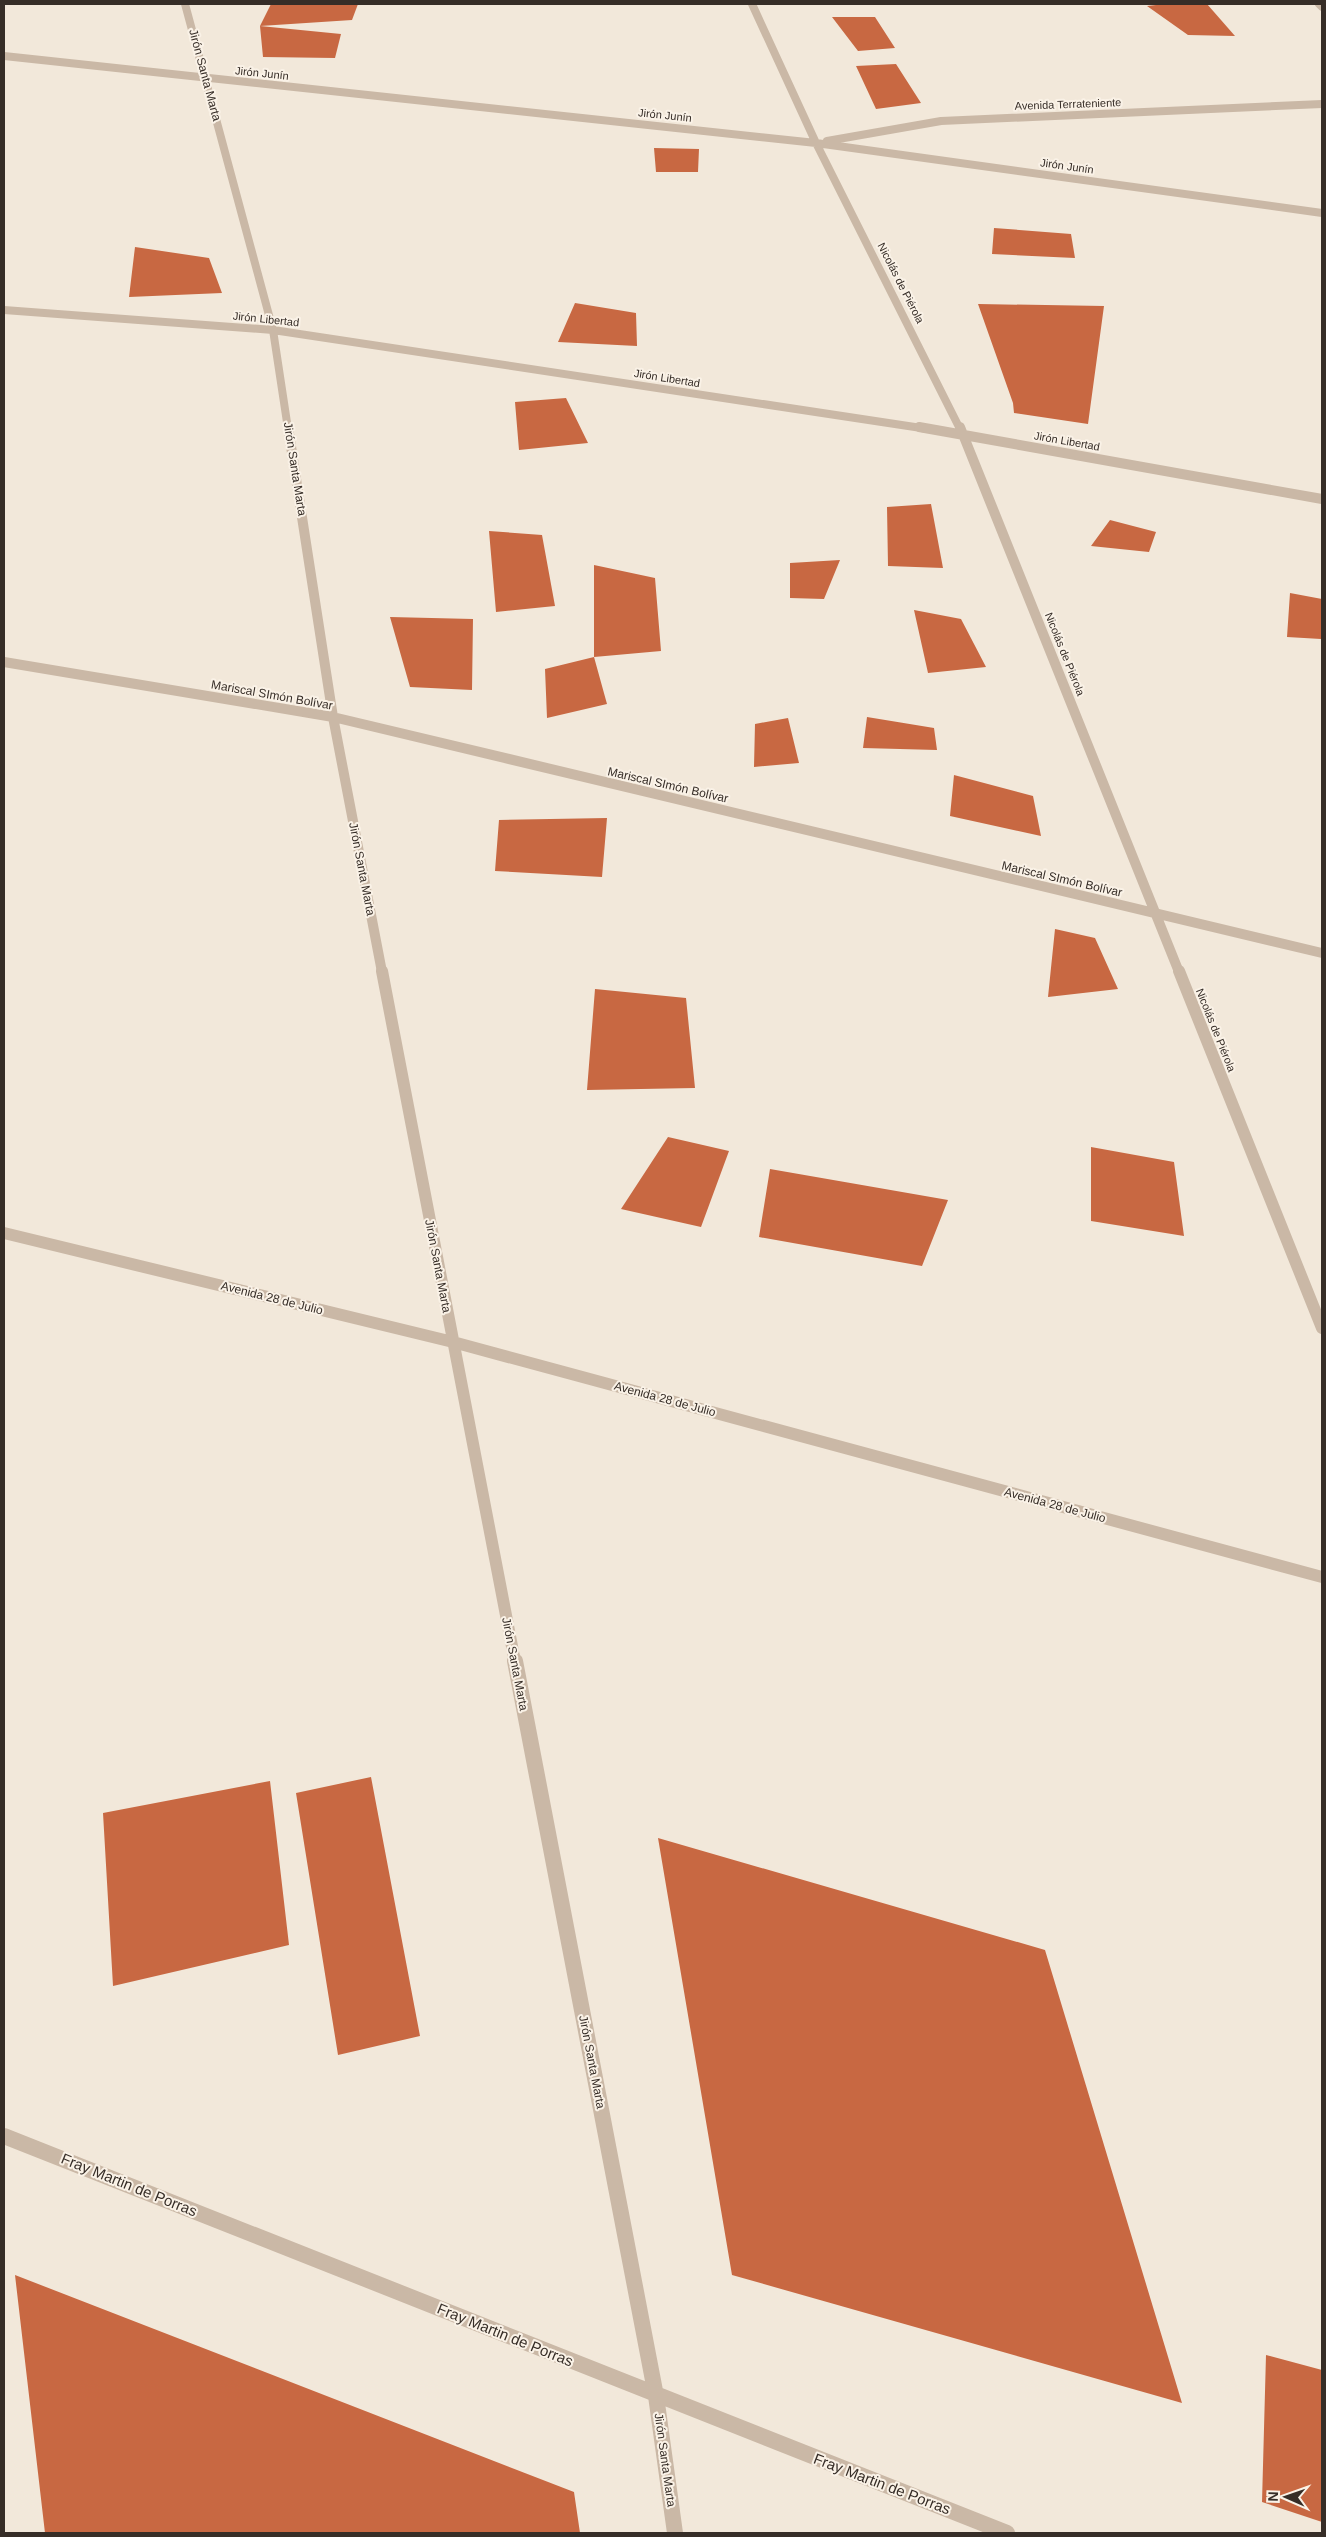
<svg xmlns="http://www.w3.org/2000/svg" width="1326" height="2537" font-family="Helvetica,sans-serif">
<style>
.building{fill:#c86842}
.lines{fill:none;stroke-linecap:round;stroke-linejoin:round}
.minor-far3{stroke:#cab8a6;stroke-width:8}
.minor-far2{stroke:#cab8a6;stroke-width:10}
.minor-far1{stroke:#cab8a6;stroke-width:12}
.minor{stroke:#cab8a6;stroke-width:16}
.labels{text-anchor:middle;stroke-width:4;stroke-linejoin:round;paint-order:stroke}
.far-street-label{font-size:11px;fill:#362d27;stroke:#faf2e7}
.street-label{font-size:12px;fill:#362d27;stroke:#faf2e7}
.near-street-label{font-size:15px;fill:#362d27;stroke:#faf2e7}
</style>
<rect width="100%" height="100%" fill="#f2e8da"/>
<path class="building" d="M271 4H358L352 20 260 26 341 34 335 58 263 57 260 26Z
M1165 4H1207L1235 36 1188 35 1147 6Z
M832 17H875L895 48 858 51Z
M896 64 921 103 876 109 856 66Z
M654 148 699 149 698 172H656Z
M994 228 1071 234 1075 258 992 254Z
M135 247 209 258 222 293 129 297Z
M575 303 636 313 637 346 558 342Z
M978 304 1104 306 1088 424 1014 413 1013 403Z
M566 398 588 443 519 450 515 402Z
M931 504 943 568 888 566 887 507Z
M1110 520 1156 532 1149 552 1091 546Z
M489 531 542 535 555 606 496 612Z
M840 560 824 599 790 598V563Z
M594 565 655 578 661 651 594 657Z
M1290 593 1322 599 1321 639 1287 637Z
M914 610 961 619 986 667 928 673Z
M390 617 473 619 472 690 410 687Z
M594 657 607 704 547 718 545 669Z
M867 717 934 728 937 750 863 748Z
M788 718 799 763 754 767 755 724Z
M954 775 1033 796 1041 836 950 816Z
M607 818 602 877 495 871 499 820Z
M1055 929 1095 938 1118 989 1048 997Z
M595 989 686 998 695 1088 587 1090Z
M668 1137 729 1151 701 1227 621 1209Z
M1091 1147 1174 1162 1184 1236 1091 1221Z
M770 1169 948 1200 922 1266 759 1237Z
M371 1777 420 2036 338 2055 296 1793Z
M270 1781 289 1945 113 1986 103 1813Z
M658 1838 1045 1950 1182 2403 732 2275Z
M15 2275 574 2492 580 2533H45Z
M1266 2355 1322 2370V2522L1262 2502Z"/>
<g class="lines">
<path class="minor-far3" d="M185 4 273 330 288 429
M752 4 816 143 960 429
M1319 4 1322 7
M4 56 816 143 1322 213
M827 141 941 121 1322 104
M4 310 273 330 928 429"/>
<path class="minor-far2" d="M288 427 333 717 382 972
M919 427 1322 499
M960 427 1179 972
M4 662 333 717 1322 953"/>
<path class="minor-far1" d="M382 971 515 1662
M1179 971 1322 1328
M4 1233 453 1342 1322 1577"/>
<path class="minor" d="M515 1661 656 2396 675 2533
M4 2136 1007 2533"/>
</g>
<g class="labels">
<g class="far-street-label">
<text transform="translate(262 73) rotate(6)" y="4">Jirón Junín</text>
<text transform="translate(1068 104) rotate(-2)" y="4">Avenida Terrateniente</text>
<text transform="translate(665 115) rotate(6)" y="4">Jirón Junín</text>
<text transform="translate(1067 166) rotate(8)" y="4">Jirón Junín</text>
<text transform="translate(901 283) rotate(63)" y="4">Nicolás de Piérola</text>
<text transform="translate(266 319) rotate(6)" y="4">Jirón Libertad</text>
<text transform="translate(667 378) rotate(9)" y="4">Jirón Libertad</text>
<text transform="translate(1067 441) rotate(10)" y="4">Jirón Libertad</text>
<text transform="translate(1065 654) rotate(68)" y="4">Nicolás de Piérola</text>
<text transform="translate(1216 1030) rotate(68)" y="4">Nicolás de Piérola</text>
</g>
<g class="street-label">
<text transform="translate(205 75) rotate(75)" y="4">Jirón Santa Marta</text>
<text transform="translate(295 469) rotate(81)" y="4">Jirón Santa Marta</text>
<text transform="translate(272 695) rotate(10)" y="4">Mariscal SImón Bolívar</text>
<text transform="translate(668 785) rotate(13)" y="4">Mariscal SImón Bolívar</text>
<text transform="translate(362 869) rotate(79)" y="4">Jirón Santa Marta</text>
<text transform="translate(1062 879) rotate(13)" y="4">Mariscal SImón Bolívar</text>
<text transform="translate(438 1266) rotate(79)" y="4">Jirón Santa Marta</text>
<text transform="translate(272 1298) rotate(14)" y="4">Avenida 28 de Julio</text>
<text transform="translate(665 1399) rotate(15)" y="4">Avenida 28 de Julio</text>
<text transform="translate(1055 1505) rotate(15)" y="4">Avenida 28 de Julio</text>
<text transform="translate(515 1664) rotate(79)" y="4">Jirón Santa Marta</text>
<text transform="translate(592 2062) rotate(79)" y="4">Jirón Santa Marta</text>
<text transform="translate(665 2460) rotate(82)" y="4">Jirón Santa Marta</text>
</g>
<g class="near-street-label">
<text transform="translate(129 2185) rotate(22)" y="5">Fray Martin de Porras</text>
<text transform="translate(505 2335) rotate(22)" y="5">Fray Martin de Porras</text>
<text transform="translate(882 2484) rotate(21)" y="5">Fray Martin de Porras</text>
</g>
</g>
<rect width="1326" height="2537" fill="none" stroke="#362d27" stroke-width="10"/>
<g transform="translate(1286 2497) rotate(272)" stroke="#faf2e7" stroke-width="4" paint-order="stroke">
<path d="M0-4L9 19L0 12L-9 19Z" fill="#362d27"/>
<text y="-8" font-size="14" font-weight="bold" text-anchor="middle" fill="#362d27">N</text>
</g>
</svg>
